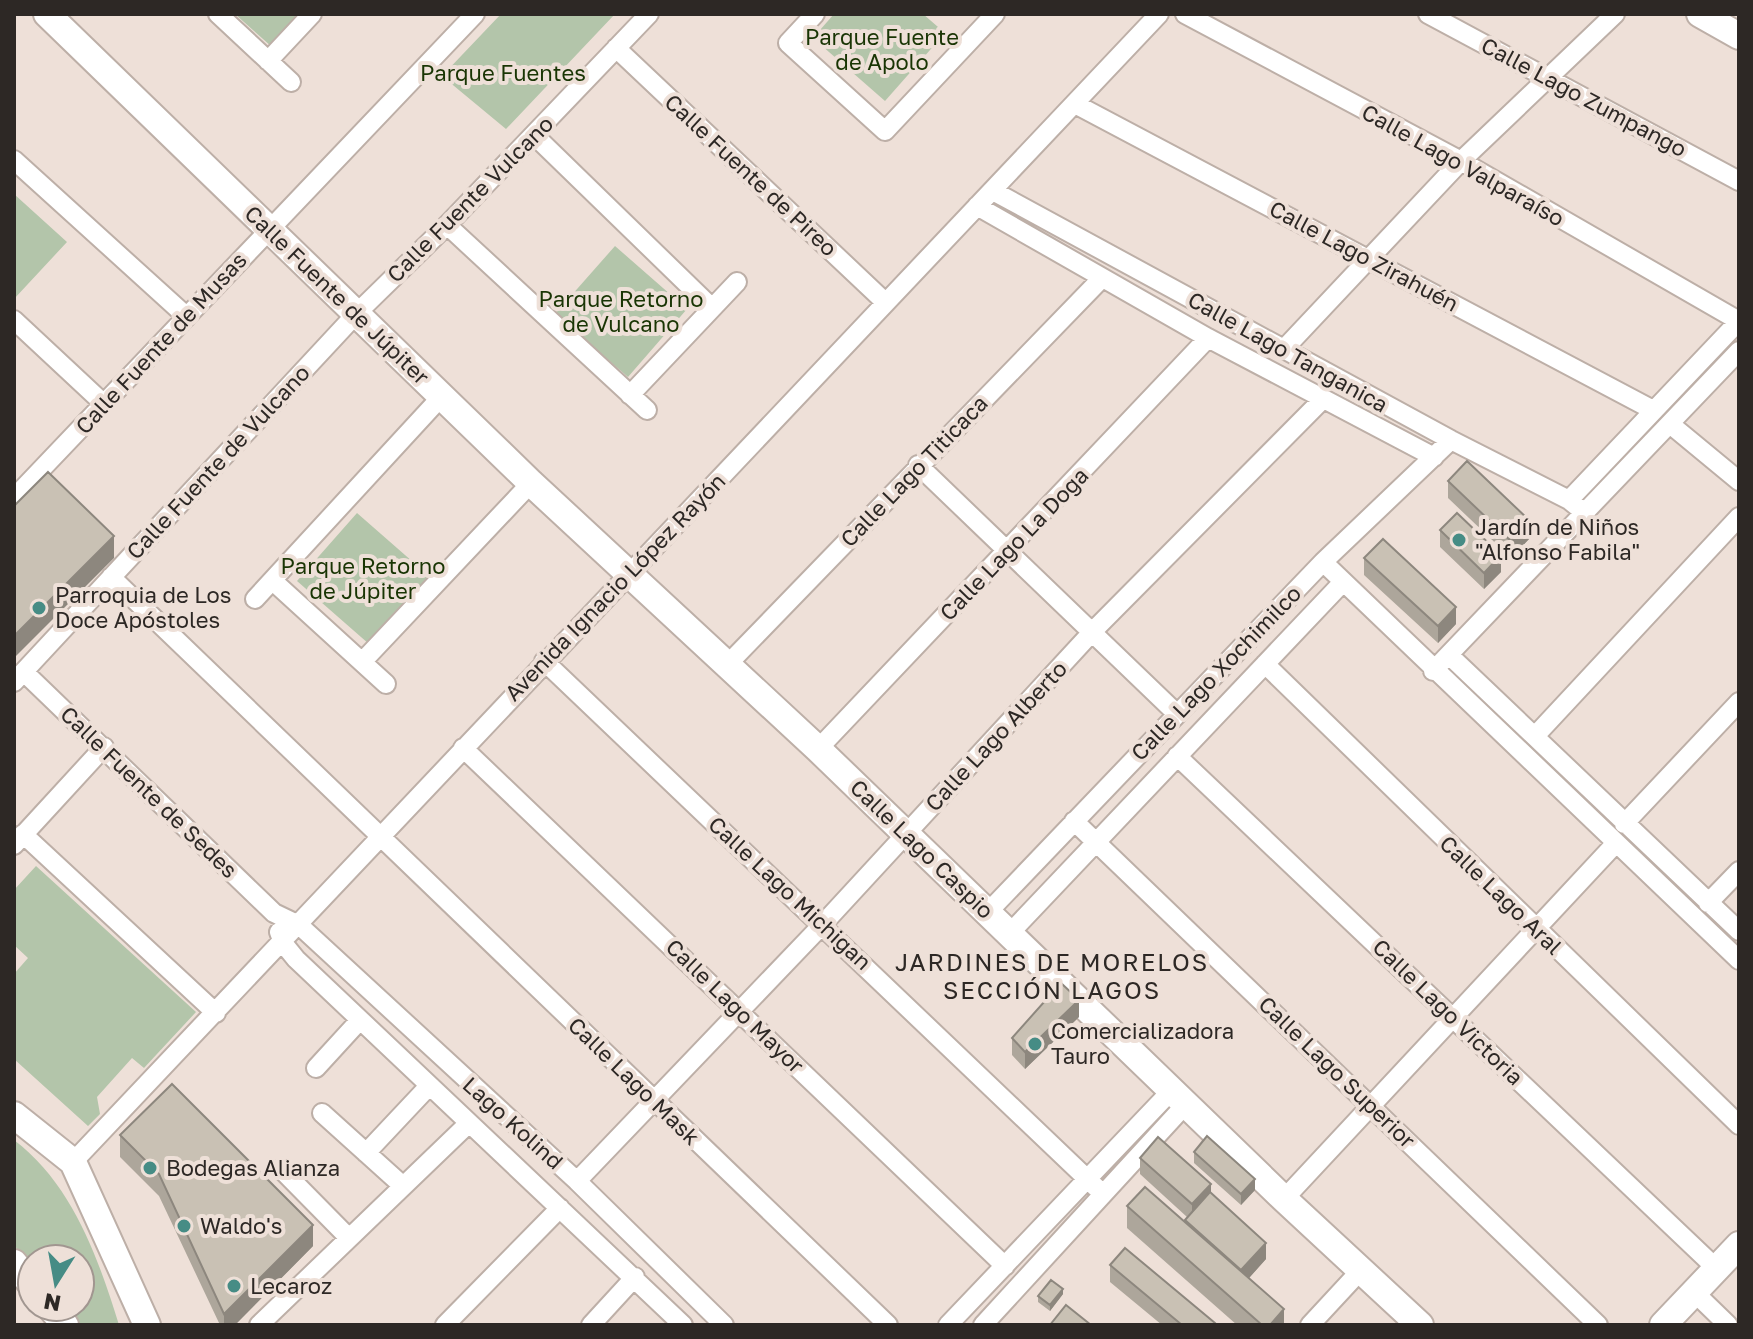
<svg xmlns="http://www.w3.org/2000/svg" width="1753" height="1339" font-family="'Golos Text',sans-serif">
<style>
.green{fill:#b3c5aa}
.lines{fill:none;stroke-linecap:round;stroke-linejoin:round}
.street-casing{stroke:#bdafa7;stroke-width:22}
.secondary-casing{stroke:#bdafa7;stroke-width:30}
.street{stroke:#fff;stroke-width:18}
.secondary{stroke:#fff;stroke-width:26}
.wall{fill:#ada69b}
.shaded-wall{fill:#8d877e}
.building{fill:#c9c1b4;stroke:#8d877e;stroke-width:2}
.poi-dot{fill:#468c85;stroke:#eee0d8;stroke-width:3}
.labels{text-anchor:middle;stroke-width:8;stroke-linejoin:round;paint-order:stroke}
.park-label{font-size:22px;fill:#193504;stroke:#eee0d8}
.street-label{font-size:22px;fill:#2d2825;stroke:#eee0d8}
.poi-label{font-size:22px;fill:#2d2825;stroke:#eee0d8;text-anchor:start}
.neighbourhood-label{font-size:24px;letter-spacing:2px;fill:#2d2825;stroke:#eee0d8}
</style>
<rect width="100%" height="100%" fill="#eee0d8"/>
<path class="green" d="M235 14H302L272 47Z
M501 14H615L506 129 442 76Z
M834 14H923L945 33 885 101 813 38Z
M14 194 67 242 14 299Z
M615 246 687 309 628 377 555 314Z
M357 513 429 576 369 644 297 581Z
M36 866 196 1012 144 1068 132 1058 97 1097 100 1114 88 1126 14 1059V974L28 958 14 945V890Z
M14 1140C72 1184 98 1257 119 1325H80L65 1307H80V1259H32V1267L14 1245Z"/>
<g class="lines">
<defs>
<path id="street" d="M218 14 291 82
M815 14 788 43 885 131 995 14
M1185 14 1461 161 1739 321
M1428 14 1739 181
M616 48 885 302
M268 61 312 14
M1075 104 1653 410
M534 135 712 308
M14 160 186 316
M993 191 1451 440 1569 500 1584 512
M977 206 1208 338 1434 457
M447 225 647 410
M14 320 103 403
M1284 349 1461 161 1615 14
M630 395 737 282
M1670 424 1739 481
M918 465 1176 713
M14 498 475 14
M1569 500 1739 321
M1323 562 1739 960
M111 577 888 1325
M273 581 386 684
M255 599 442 396
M1449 655 1739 931
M544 661 1103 1194
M362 662 531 483
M1265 664 1739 1125
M727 665 1102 278
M1433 671 1739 351
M24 672 274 913 299 925 577 1181 724 1325
M14 682 357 313 447 225 649 14
M1535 736 1739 517
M463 748 1005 1266
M818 749 1208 338
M1177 756 1717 1269
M1074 821 1598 1325
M1624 824 1739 702
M23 834 216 1013
M14 845 104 747
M1708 903 1739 871
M988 912 1323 562 1451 440
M279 932 283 943 296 959 683 1325
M1010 933 1343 582
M316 1068 360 1020
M322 1113 403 1186
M366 1153 429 1086
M73 1162 1159 14
M281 1169 349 1238
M577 1181 823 924 1094 630 1322 400
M1284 1199 1616 843
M1694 1292 1728 1325
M259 1325 468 1124
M445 1325 560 1208
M591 1325 635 1277
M948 1325 1172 1090
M983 1325 1186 1104
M1310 1325 1361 1270"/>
<path id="secondary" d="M47 14 531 483 818 749 1284 1199 1420 1325
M1700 14 1739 36
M14 1115 73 1162 147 1325
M14 1263 32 1285
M50 1307 65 1325
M1663 1325 1739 1245"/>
</defs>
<use href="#street" class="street-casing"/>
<use href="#secondary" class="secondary-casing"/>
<use href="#street" class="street"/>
<use href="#secondary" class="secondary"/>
</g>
<path class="wall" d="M1448 481 1530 538 1511 558 1448 498Z
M1440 530 1501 572 1484 589 1440 547Z
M1364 558 1456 624 1438 643 1364 575Z
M1079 1017 1025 1069 1012 1055V1038Z
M120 1135 313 1246 235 1325H220L159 1196 120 1157Z
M1194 1152 1255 1190 1241 1205 1194 1163Z
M1140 1158 1211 1193 1266 1259 1249 1278 1284 1325H1237L1127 1228V1206L1185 1222 1187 1217 1140 1174Z
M1110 1265 1215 1325H1162L1110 1282Z
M1063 1294 1050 1311 1038 1302V1296Z"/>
<path class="shaded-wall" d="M1530 521V538L1511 558V541Z
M114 536V558L14 658V636Z
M1501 555V572L1484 589V573Z
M1456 607V624L1438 643V626Z
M15 935V957L14 958V937Z
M1079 1000V1017L1025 1069V1052Z
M1255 1179V1190L1241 1205V1194Z
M1211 1184V1201L1192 1221V1204Z
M313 1225V1246L235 1325H224V1314Z
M1266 1243V1259L1241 1287V1270Z
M1063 1289V1294L1050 1311V1305Z
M1284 1309V1325H1270Z"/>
<path class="building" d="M1467 461 1530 521 1511 541 1448 481Z
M48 472 114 536 14 636V506Z
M1457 513 1501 555 1484 573 1440 530Z
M1383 539 1456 607 1438 626 1364 558Z
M1061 983 1079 1000 1025 1052 1012 1038Z
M172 1084 313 1225 224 1314 159 1174 120 1135Z
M1207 1136 1255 1179 1241 1194 1194 1152Z
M1158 1137 1211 1184 1192 1204 1140 1158Z
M1145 1187 1284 1309 1270 1325H1262L1127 1206Z
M1210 1192 1266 1243 1241 1270 1185 1220Z
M1125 1248 1215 1323 1214 1325H1182L1110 1265Z
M1051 1280 1063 1289 1050 1305 1038 1296Z
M1066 1305 1091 1325H1050Z"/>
<g class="poi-dot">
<circle cx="1459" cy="540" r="8"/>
<circle cx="39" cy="608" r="8"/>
<circle cx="1035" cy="1044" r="8"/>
<circle cx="150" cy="1168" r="8"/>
<circle cx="184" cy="1226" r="8"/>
<circle cx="234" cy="1286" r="8"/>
</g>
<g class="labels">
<g class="park-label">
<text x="882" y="45">Parque Fuente<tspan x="882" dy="25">de Apolo</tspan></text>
<text x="503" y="81">Parque Fuentes</text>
<text x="621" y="307">Parque Retorno<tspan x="621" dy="25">de Vulcano</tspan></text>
<text x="363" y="574">Parque Retorno<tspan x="363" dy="25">de Júpiter</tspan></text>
</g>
<g class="street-label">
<text transform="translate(1584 97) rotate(28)" y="8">Calle Lago Zumpango</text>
<text transform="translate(1463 165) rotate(29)" y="8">Calle Lago Valparaíso</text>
<text transform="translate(751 175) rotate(43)" y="8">Calle Fuente de Pireo</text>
<text transform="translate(470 199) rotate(-45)" y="8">Calle Fuente Vulcano</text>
<text transform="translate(1364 256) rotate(28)" y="8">Calle Lago Zirahuén</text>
<text transform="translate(337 295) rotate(44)" y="8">Calle Fuente de Júpiter</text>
<text transform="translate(161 343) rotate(-47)" y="8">Calle Fuente de Musas</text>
<text transform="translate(1288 352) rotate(29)" y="8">Calle Lago Tanganica</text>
<text transform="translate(218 462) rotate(-47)" y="8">Calle Fuente de Vulcano</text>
<text transform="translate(914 471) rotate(-46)" y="8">Calle Lago Titicaca</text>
<text transform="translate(1014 544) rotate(-46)" y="8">Calle Lago La Doga</text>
<text transform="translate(615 587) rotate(-46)" y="8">Avenida Ignacio López Rayón</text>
<text transform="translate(1216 673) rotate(-46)" y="8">Calle Lago Xochimilco</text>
<text transform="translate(996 736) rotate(-47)" y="8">Calle Lago Alberto</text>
<text transform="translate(149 792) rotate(44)" y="8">Calle Fuente de Sedes</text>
<text transform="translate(922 849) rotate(44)" y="8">Calle Lago Caspio</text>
<text transform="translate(790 893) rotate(43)" y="8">Calle Lago Michigan</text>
<text transform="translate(1501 895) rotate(44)" y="8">Calle Lago Aral</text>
<text transform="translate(735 1006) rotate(44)" y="8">Calle Lago Mayor</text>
<text transform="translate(1448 1012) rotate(44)" y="8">Calle Lago Victoria</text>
<text transform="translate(1337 1072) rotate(44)" y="8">Calle Lago Superior</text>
<text transform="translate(634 1081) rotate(44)" y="8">Calle Lago Mask</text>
<text transform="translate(513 1123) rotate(42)" y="8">Lago Kolind</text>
</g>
<g class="poi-label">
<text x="1475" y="535">Jardín de Niños<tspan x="1475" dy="25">"Alfonso Fabila"</tspan></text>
<text x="55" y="603">Parroquia de Los<tspan x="55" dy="25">Doce Apóstoles</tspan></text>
<text x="1051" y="1039">Comercializadora<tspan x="1051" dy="25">Tauro</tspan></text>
<text x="166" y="1176">Bodegas Alianza</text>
<text x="200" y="1234">Waldo's</text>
<text x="250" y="1294">Lecaroz</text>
</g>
<g class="neighbourhood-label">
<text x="1052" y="971">JARDINES DE MORELOS<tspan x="1052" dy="28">SECCIÓN LAGOS</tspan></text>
</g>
</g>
<rect width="1753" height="1339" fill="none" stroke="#2d2825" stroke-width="32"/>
<g transform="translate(56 1283) rotate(191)"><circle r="38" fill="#eee0d8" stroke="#a19690" stroke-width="2"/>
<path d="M0-6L14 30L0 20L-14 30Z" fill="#468c85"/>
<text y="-12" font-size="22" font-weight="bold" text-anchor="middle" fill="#2d2825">N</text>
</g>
</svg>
